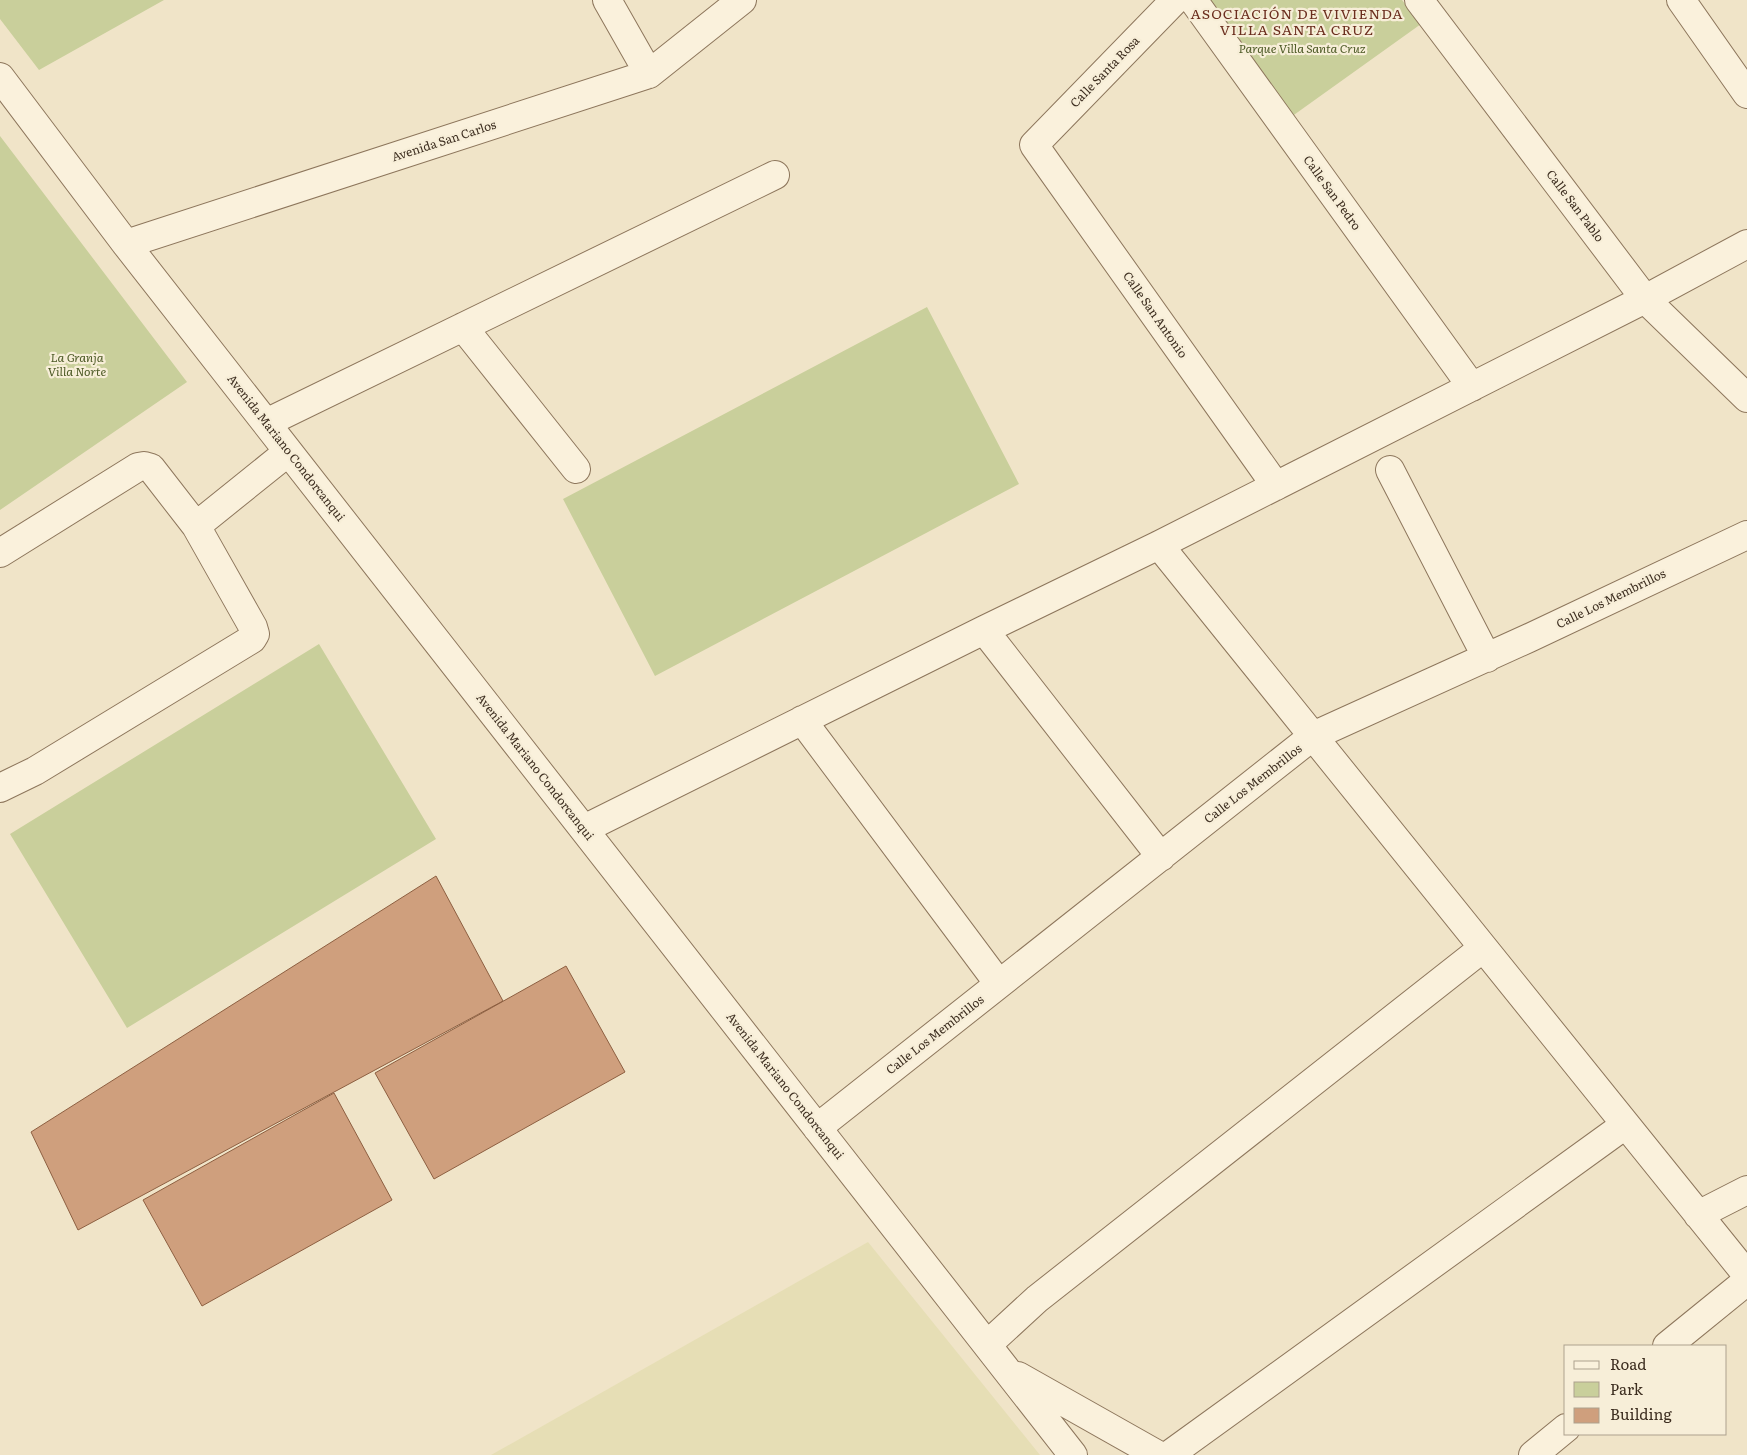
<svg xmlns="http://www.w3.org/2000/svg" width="1747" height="1455" font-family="Literata,serif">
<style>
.farmland{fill:#e6deb5}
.green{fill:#c9cf9b}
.building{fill:#cf9f7d;stroke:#8d5f41}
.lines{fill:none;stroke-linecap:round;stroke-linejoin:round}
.minor-casing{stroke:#8d765c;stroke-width:30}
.minor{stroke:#faf1dc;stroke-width:28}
.labels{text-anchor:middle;stroke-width:4.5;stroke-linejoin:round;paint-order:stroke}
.park-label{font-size:12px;font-style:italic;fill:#4d5a26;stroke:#f7eed8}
.street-label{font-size:12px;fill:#3d2e20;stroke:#f7eed8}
.neighbourhood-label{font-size:14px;letter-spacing:1px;fill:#6b2e1e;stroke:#f7eed8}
</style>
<rect width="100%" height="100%" fill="#f0e4c8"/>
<path class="farmland" d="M868 1242 1040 1455H491Z"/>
<path class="green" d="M0 0H164L39 70 0 19Z
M1205 0H1402L1421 24 1291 117Z
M0 136 187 382 0 510Z
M927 307 1019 484 655 676 563 499Z
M319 644 436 839 127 1028 10 834Z"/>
<path class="building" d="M436 876 503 1001 78 1230 31 1132Z
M566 966 625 1072 434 1179 375 1073Z
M334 1093 392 1200 202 1306 143 1200Z"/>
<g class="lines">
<defs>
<path id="minor" d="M607 0 649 74
M1175 0 1034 145 1276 486
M1193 0 1472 387
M1419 0 1645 299 1747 398
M1681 0 1747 94
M0 77 126 244 1073 1455
M126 244 649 74 742 0
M463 327 576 469
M266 423 775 175
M1390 470 1487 658
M196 526 288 452
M1159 545 1747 1275
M0 553 138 467 144 466 151 468 196 526 253 627 255 634 252 639 35 771 0 788
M984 630 1161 857
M802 720 999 984
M584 829 984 630 1159 545 1645 299 1747 244
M817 1128 1313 736 1529 638 1747 535
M1698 1215 1747 1190
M987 1345 1037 1299 1483 948
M1667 1346 1747 1281
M1018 1376 1158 1455
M1169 1455 1625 1125
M1533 1455 1566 1428"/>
</defs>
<use href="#minor" class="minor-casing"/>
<use href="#minor" class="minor"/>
</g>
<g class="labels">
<g class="park-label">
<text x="1302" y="53">Parque Villa Santa Cruz</text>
<text x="77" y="362">La Granja<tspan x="77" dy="14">Villa Norte</tspan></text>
</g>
<g class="street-label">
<text transform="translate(1105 72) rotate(-46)" y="4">Calle Santa Rosa</text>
<text transform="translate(444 141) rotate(-18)" y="4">Avenida San Carlos</text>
<text transform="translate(1332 193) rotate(54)" y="4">Calle San Pedro</text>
<text transform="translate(1575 206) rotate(53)" y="4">Calle San Pablo</text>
<text transform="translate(1155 315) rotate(55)" y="4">Calle San Antonio</text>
<text transform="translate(286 448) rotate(52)" y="4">Avenida Mariano Condorcanqui</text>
<text transform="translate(1611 599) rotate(-26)" y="4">Calle Los Membrillos</text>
<text transform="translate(535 767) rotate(52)" y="4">Avenida Mariano Condorcanqui</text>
<text transform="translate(1253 784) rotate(-38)" y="4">Calle Los Membrillos</text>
<text transform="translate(935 1035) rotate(-38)" y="4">Calle Los Membrillos</text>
<text transform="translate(785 1086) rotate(52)" y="4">Avenida Mariano Condorcanqui</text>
</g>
<g class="neighbourhood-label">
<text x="1297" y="19">ASOCIACIÓN DE VIVIENDA<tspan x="1297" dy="16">VILLA SANTA CRUZ</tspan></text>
</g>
</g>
<rect x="1564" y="1345" width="162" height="90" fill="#f7eed8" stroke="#ada18e"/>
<rect x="1574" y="1361" width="25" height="8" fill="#faf1dc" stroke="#ada18e"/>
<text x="1610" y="1370" font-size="15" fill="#3d2e20">Road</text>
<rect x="1574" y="1382" width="25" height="15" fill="#c9cf9b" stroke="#ada18e"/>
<text x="1610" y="1395" font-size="15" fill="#3d2e20">Park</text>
<rect x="1574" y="1408" width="25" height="15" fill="#cf9f7d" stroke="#ada18e"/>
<text x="1610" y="1420" font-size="15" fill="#3d2e20">Building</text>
</svg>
